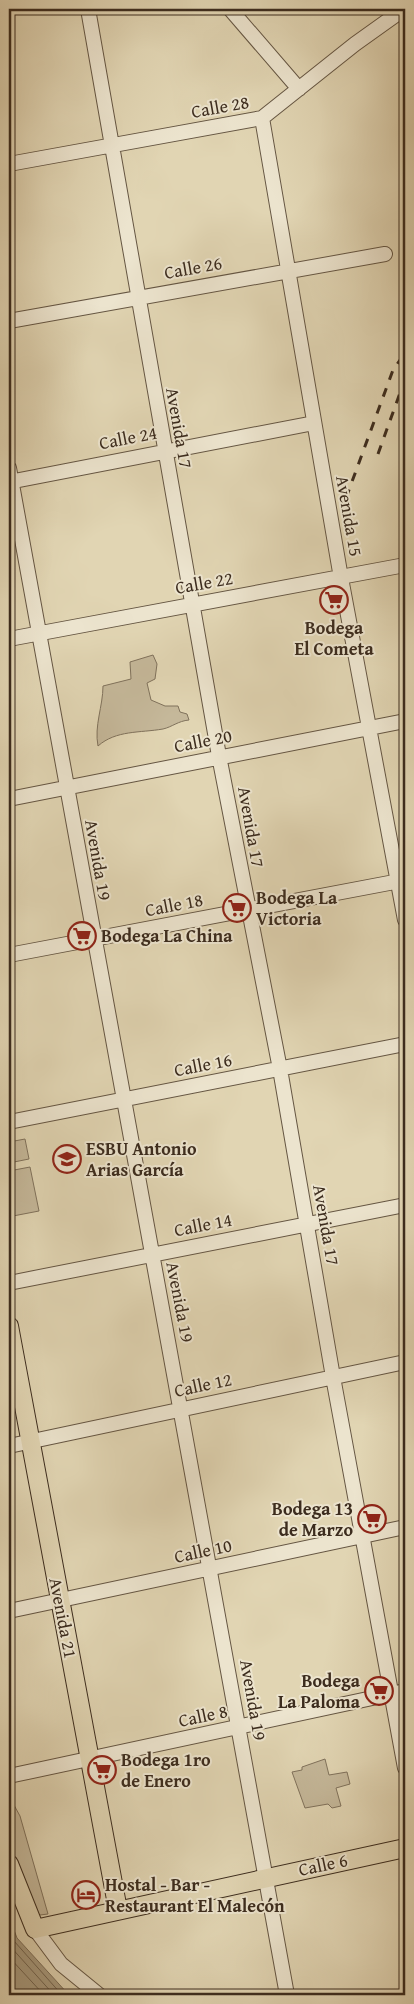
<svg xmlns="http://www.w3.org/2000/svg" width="414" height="2004" font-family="'Gentium Book Plus',serif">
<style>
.green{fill:#c5b89a;stroke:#80725c}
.water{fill:#a99c80;stroke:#7d6f59}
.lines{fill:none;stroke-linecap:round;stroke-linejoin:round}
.shore{stroke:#72644f;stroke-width:1}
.minor-casing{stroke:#655643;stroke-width:16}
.major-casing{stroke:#3c2c1e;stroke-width:20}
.minor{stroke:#ece4ce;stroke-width:14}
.major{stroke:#e1d5b3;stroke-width:18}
.rail{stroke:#3c2c1e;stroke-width:3;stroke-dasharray:9 9;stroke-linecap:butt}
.labels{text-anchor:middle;stroke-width:4;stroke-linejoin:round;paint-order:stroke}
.street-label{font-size:18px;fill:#3c2c1e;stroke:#ece4ce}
.poi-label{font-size:18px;font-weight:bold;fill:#3c2c1e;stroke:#ece4ce;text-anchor:start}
</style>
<rect width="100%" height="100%" fill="#e1d5b3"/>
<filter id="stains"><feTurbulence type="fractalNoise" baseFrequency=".004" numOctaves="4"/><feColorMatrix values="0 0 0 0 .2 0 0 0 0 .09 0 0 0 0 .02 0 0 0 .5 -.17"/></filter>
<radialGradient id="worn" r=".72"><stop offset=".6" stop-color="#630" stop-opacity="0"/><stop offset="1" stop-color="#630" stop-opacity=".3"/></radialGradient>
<path class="green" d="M153 655 157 664 155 679 147 683 151 700 165 706H178L180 712 187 714 189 720C178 721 172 727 163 729 140 733 116 730 98 746 94 726 103 706 103 686L131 679 130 662Z
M25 1139 29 1159 9 1163V1142Z
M30 1167 39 1211 13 1216 9 1193V1171Z
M325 1759 329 1775 347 1772 350 1784 336 1788 341 1806 332 1808 328 1804 305 1808 292 1772 302 1770V1767Z
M9 1796 20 1816 48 1914 40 1915 31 1909 9 1845Z"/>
<path class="water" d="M9 1917 17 1938 69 1995H9Z"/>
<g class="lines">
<path class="shore" d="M9 1930 14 1941 62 1995
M9 1945 54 1995
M9 1957 44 1995"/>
<defs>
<path id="minor" d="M88 9 219 756 280 1069 333 1377 405 1768
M230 9 299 89
M262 118 341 578 405 920
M9 164 262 118 355 44 404 9
M9 321 385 254
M9 468 287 1995
M9 482 314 423
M9 639 405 565
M9 799 405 721
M9 955 405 880
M9 1122 405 1044
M9 1283 405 1205
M9 1446 405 1362
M9 1611 405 1527
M9 1776 405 1691
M35 1929 61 1964 99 1995"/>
<path id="major" d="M9 1326 118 1910
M9 1864 35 1929 405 1848"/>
</defs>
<use href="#minor" class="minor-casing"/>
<use href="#major" class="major-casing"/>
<use href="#minor" class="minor"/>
<use href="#major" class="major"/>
<path class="rail" d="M378 454 405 379
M346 498 393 370 405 353"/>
</g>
<defs>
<symbol id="supermarket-ring" viewBox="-11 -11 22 22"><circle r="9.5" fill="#ece4ce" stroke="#8f2418" stroke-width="1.5"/><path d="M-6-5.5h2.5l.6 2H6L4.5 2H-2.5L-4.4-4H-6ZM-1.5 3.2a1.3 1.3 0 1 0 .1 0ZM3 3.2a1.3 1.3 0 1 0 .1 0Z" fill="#8f2418"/></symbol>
<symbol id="school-ring" viewBox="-11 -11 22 22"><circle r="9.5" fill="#ece4ce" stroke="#8f2418" stroke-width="1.5"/><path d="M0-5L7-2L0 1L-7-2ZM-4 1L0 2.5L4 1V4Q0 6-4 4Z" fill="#8f2418"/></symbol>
<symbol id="hotel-ring" viewBox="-11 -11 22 22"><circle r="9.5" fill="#ece4ce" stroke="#8f2418" stroke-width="1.5"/><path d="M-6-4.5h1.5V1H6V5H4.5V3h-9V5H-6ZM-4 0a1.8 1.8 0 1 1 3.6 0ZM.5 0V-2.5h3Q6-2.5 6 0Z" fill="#8f2418"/></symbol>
</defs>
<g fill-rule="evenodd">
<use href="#supermarket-ring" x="318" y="584" width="32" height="32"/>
<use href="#supermarket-ring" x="221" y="892" width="32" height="32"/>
<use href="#supermarket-ring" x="66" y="920" width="32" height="32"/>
<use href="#school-ring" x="51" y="1143" width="32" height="32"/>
<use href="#supermarket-ring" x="356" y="1503" width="32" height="32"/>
<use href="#supermarket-ring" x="363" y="1675" width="32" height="32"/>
<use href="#supermarket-ring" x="86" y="1754" width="32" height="32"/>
<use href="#hotel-ring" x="70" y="1879" width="32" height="32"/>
</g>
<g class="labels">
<g class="street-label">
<text transform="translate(220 107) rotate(-10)" y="6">Calle 28</text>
<text transform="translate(193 268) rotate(-10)" y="6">Calle 26</text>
<text transform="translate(179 428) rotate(80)" y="6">Avenida 17</text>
<text transform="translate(128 438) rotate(-11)" y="6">Calle 24</text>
<text transform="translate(349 516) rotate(80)" y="6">Avenida 15</text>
<text transform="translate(204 583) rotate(-10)" y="6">Calle 22</text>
<text transform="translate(203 741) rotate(-11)" y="6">Calle 20</text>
<text transform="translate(251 827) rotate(80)" y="6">Avenida 17</text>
<text transform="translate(98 860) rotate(80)" y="6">Avenida 19</text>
<text transform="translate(174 905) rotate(-11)" y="6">Calle 18</text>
<text transform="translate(203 1065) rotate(-11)" y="6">Calle 16</text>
<text transform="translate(203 1225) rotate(-11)" y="6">Calle 14</text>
<text transform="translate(326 1225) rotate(80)" y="6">Avenida 17</text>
<text transform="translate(180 1302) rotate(79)" y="6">Avenida 19</text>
<text transform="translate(203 1385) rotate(-12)" y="6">Calle 12</text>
<text transform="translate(203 1551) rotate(-12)" y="6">Calle 10</text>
<text transform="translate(63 1618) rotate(79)" y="6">Avenida 21</text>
<text transform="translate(253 1700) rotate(80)" y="6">Avenida 19</text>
<text transform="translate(203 1716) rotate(-12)" y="6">Calle 8</text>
<text transform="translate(323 1865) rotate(-12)" y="6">Calle 6</text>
</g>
<g class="poi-label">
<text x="334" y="634" text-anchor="middle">Bodega<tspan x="334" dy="21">El Cometa</tspan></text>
<text x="256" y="904">Bodega La<tspan x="256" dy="21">Victoria</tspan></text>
<text x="101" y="942">Bodega La China</text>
<text x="86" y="1155">ESBU Antonio<tspan x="86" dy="21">Arias García</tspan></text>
<text x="353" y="1515" text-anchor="end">Bodega 13<tspan x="353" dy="21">de Marzo</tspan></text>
<text x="360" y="1687" text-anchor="end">Bodega<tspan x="360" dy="21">La Paloma</tspan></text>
<text x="121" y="1766">Bodega 1ro<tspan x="121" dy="21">de Enero</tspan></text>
<text x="105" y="1891">Hostal - Bar -<tspan x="105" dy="21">Restaurant El Malecón</tspan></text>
</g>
</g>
<rect width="414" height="2004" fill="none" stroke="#e1d5b3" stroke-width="30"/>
<rect x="10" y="10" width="394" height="1984" fill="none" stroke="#3c2c1e" stroke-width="2.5"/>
<rect x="15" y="15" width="384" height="1974" fill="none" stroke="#3c2c1e"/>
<rect width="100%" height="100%" filter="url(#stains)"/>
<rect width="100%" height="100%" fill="url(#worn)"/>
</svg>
